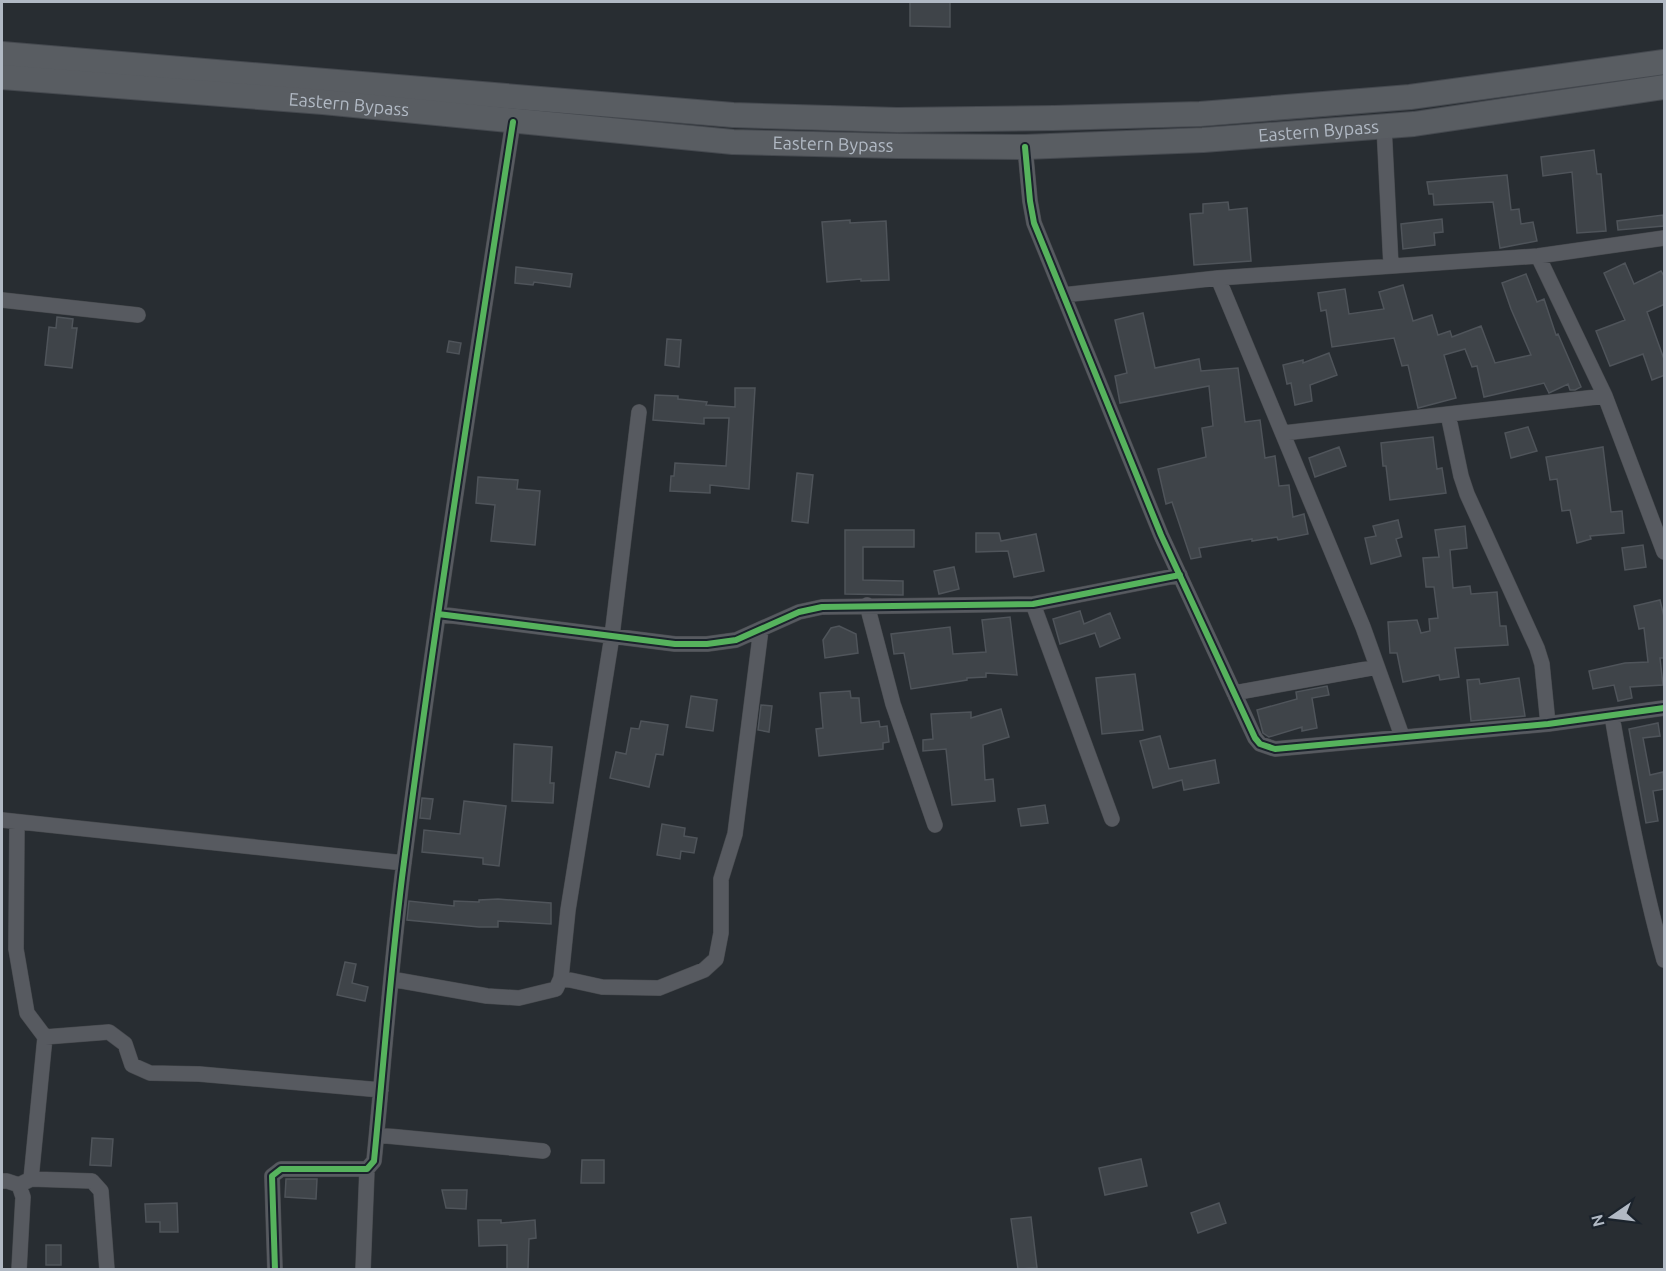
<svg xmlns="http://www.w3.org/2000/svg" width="1666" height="1271" font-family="Ubuntu,sans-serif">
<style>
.building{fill:#3f4449;stroke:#4f545a;stroke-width:1.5}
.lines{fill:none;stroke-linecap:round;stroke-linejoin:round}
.minor-casing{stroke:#46494d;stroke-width:16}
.primary-casing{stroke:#45494f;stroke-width:26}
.minor{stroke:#575a60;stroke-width:15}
.primary{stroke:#595d62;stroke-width:24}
.cycleway-casing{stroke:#1b232c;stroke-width:10}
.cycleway{stroke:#56b35d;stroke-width:6}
.labels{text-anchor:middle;stroke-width:6;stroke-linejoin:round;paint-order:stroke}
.street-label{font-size:18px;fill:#b1b9c4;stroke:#1b232c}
</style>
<rect width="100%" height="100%" fill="#282d32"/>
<path class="building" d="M910 2H950V27L910 26Z
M1594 150 1597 174H1601L1606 231 1577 233 1572 172 1543 176 1541 157Z
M1507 175 1511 210 1519 209 1521 224 1533 222 1537 241 1500 248 1493 202 1434 205 1433 194H1429L1427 182Z
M1228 202 1229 210 1247 208 1251 261 1194 265 1190 214 1203 213V204Z
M1663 215 1664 226 1618 230 1617 221Z
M1442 219 1443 232 1434 233 1435 245 1403 249 1401 224Z
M850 220V223L886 221 889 280 861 281V279L827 282 822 222Z
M1625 263 1634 284 1661 271 1665 278V304L1647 312 1665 362V375L1652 380 1643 354 1610 366 1596 331 1625 320 1604 273Z
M516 267 572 274 570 287 534 282 533 285 515 283Z
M1526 274 1537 302 1544 299 1556 335 1558 334 1581 387 1575 390H1570L1568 384 1549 393 1544 383 1484 397 1477 366 1472 367 1465 349 1444 355 1456 398 1418 408 1408 365 1402 366 1394 338 1332 347 1326 310 1321 311 1318 293 1345 289 1349 314 1384 309 1379 292 1403 285 1413 321 1432 315 1438 335 1450 331 1452 337 1481 326 1495 363 1531 355 1511 309 1502 283Z
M1143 313 1155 368 1199 359 1201 371 1238 368 1245 422 1260 420 1265 458 1275 456 1279 486 1289 485 1293 517 1304 514 1308 534 1278 540 1277 537 1252 541V539L1199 548 1201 557 1191 559 1172 502 1166 504 1158 469 1206 457 1202 428 1213 426 1209 386 1120 403 1115 376 1127 373 1115 320Z
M57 317 73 319 72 328H77L72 368 45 365 49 327 56 328Z
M667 339 681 340 679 367 665 365Z
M449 341 461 343 459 354 447 352Z
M1329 353 1337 375 1310 385 1312 401 1295 405 1291 383 1287 384 1283 365 1303 360V363Z
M735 388H755L749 489 710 485V493L670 491 671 476H674L675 463 726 466 729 418H704V424L653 420 655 395 678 396V399L707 402 706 405 735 407Z
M1528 427 1537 451 1511 458 1505 433Z
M1433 437 1437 469 1442 468 1446 493 1390 500 1386 466H1383L1381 443Z
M1339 447 1346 466 1315 477 1309 458Z
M1603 447 1611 512 1622 511 1624 533 1590 536 1591 539 1577 543 1570 510 1562 511 1557 479 1550 480 1546 457Z
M797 473 813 475 808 523 792 521Z
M478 477 518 480 517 489 540 491 535 545 491 541 495 505 476 503Z
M1398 520 1402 537 1396 539 1401 556 1371 564 1365 538 1376 536 1373 526Z
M1465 526 1467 548 1450 550 1453 588 1470 586 1471 594 1497 592 1500 626H1506L1508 645 1455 648 1459 677 1440 680 1439 675 1403 682 1397 653H1390L1388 622 1417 620 1421 633 1430 631 1429 619 1438 618 1434 587H1426L1423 558 1439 557 1435 530Z
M845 530H914V547H863V580L903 581V595L845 594Z
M976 533H999L1001 541 1036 534 1044 571 1014 577 1008 551 976 552Z
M1643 545 1646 567 1625 570 1622 548Z
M954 567 959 589 939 594 934 571Z
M1660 600 1665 621V658H1660L1663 685 1630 687 1632 698 1618 701 1614 685 1593 689 1589 671 1625 663 1648 662 1644 628 1639 629 1634 606Z
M1080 611 1084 624 1110 613 1120 638 1100 647 1095 633 1060 644 1053 619Z
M1010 617 1017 675 986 673V677L967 678V680L911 689 904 653 894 654 891 634 950 627 953 654 986 652 982 620Z
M839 626 856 634 858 653 825 658 823 640 831 628Z
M1135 674 1143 730 1102 734 1096 678Z
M1519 678 1525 716 1471 721 1467 680 1479 679 1480 684Z
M1327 686 1329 695 1312 698 1317 728 1302 731V727L1269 737 1263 733 1257 710 1297 699 1296 692Z
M850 691 851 698H859L861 723 879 721 880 727 887 726 889 742 883 743V749L819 756 816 729 823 728 820 693Z
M691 696 717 700 713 731 686 727Z
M761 705 772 706 769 732 758 730Z
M1001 709 1009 737 983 745 985 780 993 779 995 801 952 805 946 749 923 751V740L933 739 931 714 971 712V718Z
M641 721 668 725 663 755 656 754 649 787 610 778 616 752 626 754 631 728 639 729Z
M1658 723 1660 736 1643 738 1650 775 1663 772 1665 789 1653 791 1658 821 1646 823 1629 729Z
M1160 736 1169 769 1215 760 1219 783 1184 790 1182 780 1153 788 1140 741Z
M514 744 552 747 550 783H554L553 803 512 801Z
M422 798 433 799 430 819 420 818Z
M464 801 506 806 499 866 483 864V858L422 852 424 830 460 834Z
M1045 805 1048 823 1021 826 1018 809Z
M662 824 685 828 684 836 697 838 694 853 681 851 680 859 657 855Z
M498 899 551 903V924L498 921V927H479L407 920 409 901 454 906V901L479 902V900Z
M345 962 356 964 352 983 368 987 365 1001 337 995Z
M92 1138 113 1139 111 1166 90 1165Z
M1141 1159 1147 1186 1105 1195 1099 1168Z
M582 1160H604V1183H581Z
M286 1179H317L316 1199 285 1197Z
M442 1190H467L466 1209 446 1208Z
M177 1203 178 1232H160V1222H146L145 1204Z
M1219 1203 1226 1223 1198 1233 1191 1213Z
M1031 1217 1037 1268 1018 1269 1011 1219Z
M478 1220H501V1223L535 1220 536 1238 529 1239 528 1269H507V1245L479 1246Z
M46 1245H61V1265H46Z"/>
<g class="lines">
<defs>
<path id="minor" d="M1384 126 1391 266
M1025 147 1030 201 1034 223 1161 535 1255 738 1260 744 1275 749 1548 724 1664 708
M1538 256 1605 396 1664 552
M1218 278 1363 627 1402 736
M1063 295 1218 278 1538 256 1664 238
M2 300 138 315
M1448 414 1461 476 1467 494 1537 648 1542 664 1548 724
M1284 433 1605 396
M1033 604 1112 819
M867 605 893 704 935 825
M438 614 675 644H707L736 640 799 612 822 607 1033 604 1180 575
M1234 693 1377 667
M1612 716C1626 798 1642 880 1664 960
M2 820 404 863
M17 822 16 949 27 1013 45 1037 109 1032 125 1044 132 1065 150 1073 199 1074 381 1090
M561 978 602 987 659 988 704 970 716 959 721 933V879L735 834 761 629
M391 979 487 996 519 998 556 989 561 978 568 910 612 636 639 412
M377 1135 543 1151
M31 1179 92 1181 101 1191 107 1270
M2 1181H7L19 1185 23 1197 19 1270
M19 1185 31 1179 45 1037
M275 1270 272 1176 281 1169H367L374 1161C384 1061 391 961 404 862 436 614 475 368 513 122
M363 1270 367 1169"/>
<g id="primary">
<path d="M2 54 733 115 897 120 1054 118 1200 114 1410 97 1664 62"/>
<path id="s1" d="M2 77 323 102 733 142 897 146 1025 147 1203 140 1414 124 1664 87"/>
</g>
</defs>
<use href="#minor" class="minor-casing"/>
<use href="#primary" class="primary-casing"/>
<use href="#minor" class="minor"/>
<use href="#primary" class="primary"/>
<defs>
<path id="cycleway" d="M1025 147 1030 201 1034 223 1161 535 1255 738 1260 744 1275 749 1548 724 1664 708
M438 614 675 644H707L736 640 799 612 822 607 1033 604 1180 575
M275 1270 272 1176 281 1169H367L374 1161C384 1061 391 961 404 862 436 614 475 368 513 122"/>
</defs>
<use href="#cycleway" class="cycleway-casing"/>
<use href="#cycleway" class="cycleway"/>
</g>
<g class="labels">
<g class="street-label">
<text dy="6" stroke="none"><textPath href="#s1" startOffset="348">Eastern Bypass</textPath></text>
<text dy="6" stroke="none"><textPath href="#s1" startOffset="1320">Eastern Bypass</textPath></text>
<text dy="6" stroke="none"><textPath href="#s1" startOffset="834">Eastern Bypass</textPath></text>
</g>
</g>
<rect width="1666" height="1271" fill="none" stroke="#b1b9c4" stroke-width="6"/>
<g transform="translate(1612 1217) rotate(256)" stroke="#1b232c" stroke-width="4.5" paint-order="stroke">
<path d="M0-4.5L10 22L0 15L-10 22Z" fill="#b1b9c4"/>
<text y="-9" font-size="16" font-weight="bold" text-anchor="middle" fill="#b1b9c4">N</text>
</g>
</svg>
